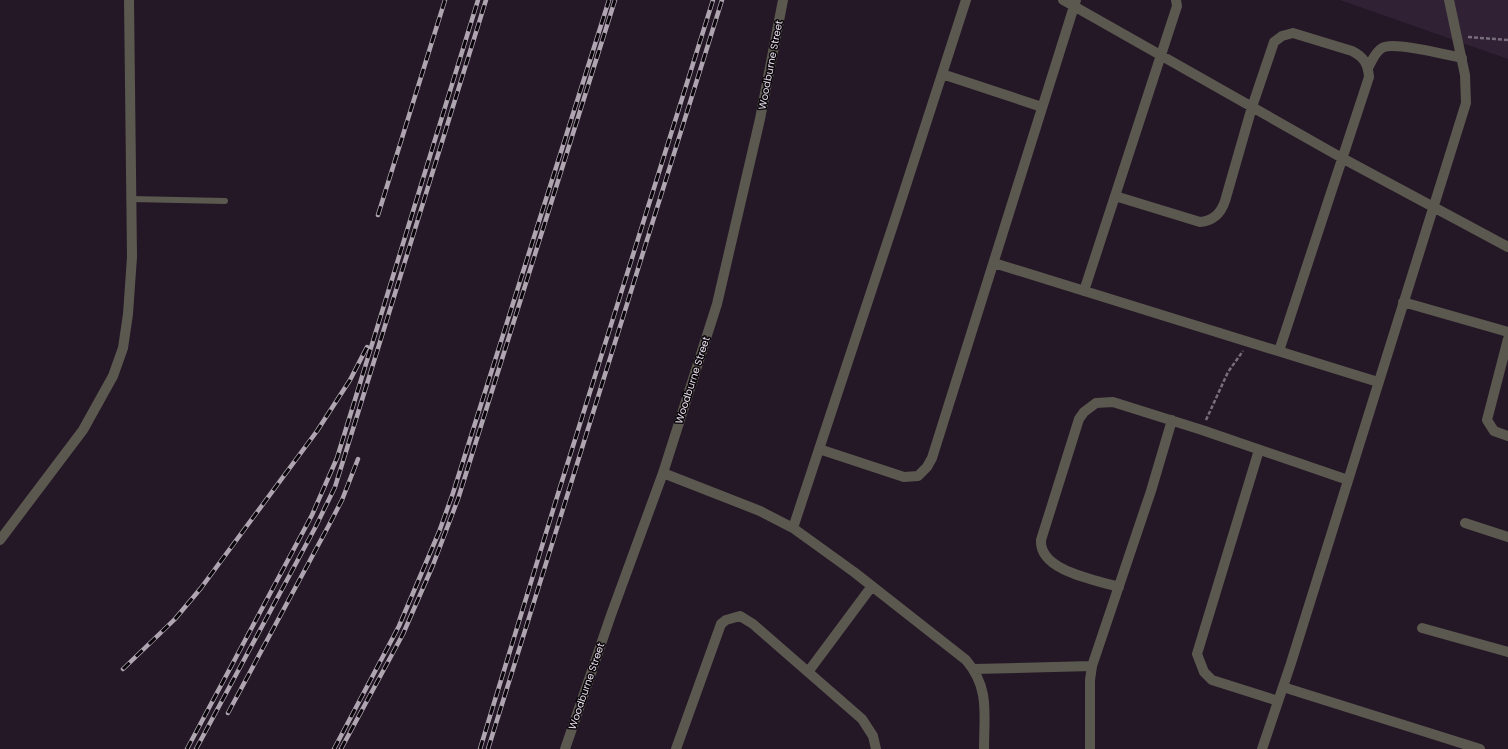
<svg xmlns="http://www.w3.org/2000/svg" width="1508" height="749" font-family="Poppins,sans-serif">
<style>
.built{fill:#312135}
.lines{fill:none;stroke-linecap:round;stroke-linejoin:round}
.path{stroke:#786d7a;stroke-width:2.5;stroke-dasharray:4 2;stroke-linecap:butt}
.lane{stroke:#5b584f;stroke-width:6}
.street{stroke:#5b584f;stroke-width:10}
.rail-casing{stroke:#afa5b1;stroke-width:4.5}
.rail{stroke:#0a050b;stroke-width:3;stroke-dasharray:9;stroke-linecap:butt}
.labels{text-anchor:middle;stroke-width:3;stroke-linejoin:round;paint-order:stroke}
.street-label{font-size:10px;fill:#e7dee9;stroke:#0a050b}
</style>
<rect width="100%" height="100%" fill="#241726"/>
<path class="built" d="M1340 0H1508V59Z"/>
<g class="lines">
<path class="path" d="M1468 37 1508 40
M1206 420 1228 372 1243 351"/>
<path class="lane" d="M131 199 225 201"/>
<path class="street" d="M1063 0 1342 158 1508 247
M1368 68C1372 61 1375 52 1382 48 1394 41 1446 55 1462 58
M942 74 1042 107
M1115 196 1200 222C1213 221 1221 213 1225 201L1252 107 1274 42 1282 36 1293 33 1352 51C1364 57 1368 64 1369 77L1279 351
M994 263 1378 382
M1084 291 1177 6 1176 0
M1403 302 1508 332
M1508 339 1487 420 1494 431 1508 436
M819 449 904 477 918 476 927 467 932 458 1076 0
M1259 450 1197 654 1204 672 1212 680 1278 701
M663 473 760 511 793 528 854 572 966 660C990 688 984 714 984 749
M1465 523 1508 537
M793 528 899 207 966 0
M0 540 83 430 113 376 123 348 128 314 132 257 129 0
M1119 587C1096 580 1039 571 1041 540L1079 419 1084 412 1096 403 1113 402 1202 430 1348 480
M1422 628 1508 652
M974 669 1092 666
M808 672 872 586
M1283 687 1480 749
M565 749 611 615 663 473 717 304 760 119 783 0
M676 749 721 624 726 620 740 616 753 624 862 719 873 736 876 749
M1090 749V680L1092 666 1151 491 1172 420
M1262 749 1291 663 1466 103 1465 75 1449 0"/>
<defs>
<path id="rail" d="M378 215 445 0
M123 669 175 619 201 588 317 431 350 380 367 347
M228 713 329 525 342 500 358 459
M187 749 312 515 337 458 478 0
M196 749 315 528 335 487 486 0
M334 749 399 626 439 532 453 493 609 0
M341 749 403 634 433 565 458 499 615 0
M480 749 557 497 713 0
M488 749 722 0"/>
</defs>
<use href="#rail" class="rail-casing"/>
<use href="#rail" class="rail"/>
</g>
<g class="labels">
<g class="street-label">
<text transform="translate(770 65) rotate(-79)" y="4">Woodburne Street</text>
<text transform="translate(692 380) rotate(-72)" y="4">Woodburne Street</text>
<text transform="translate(586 686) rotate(-71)" y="4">Woodburne Street</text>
</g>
</g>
</svg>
